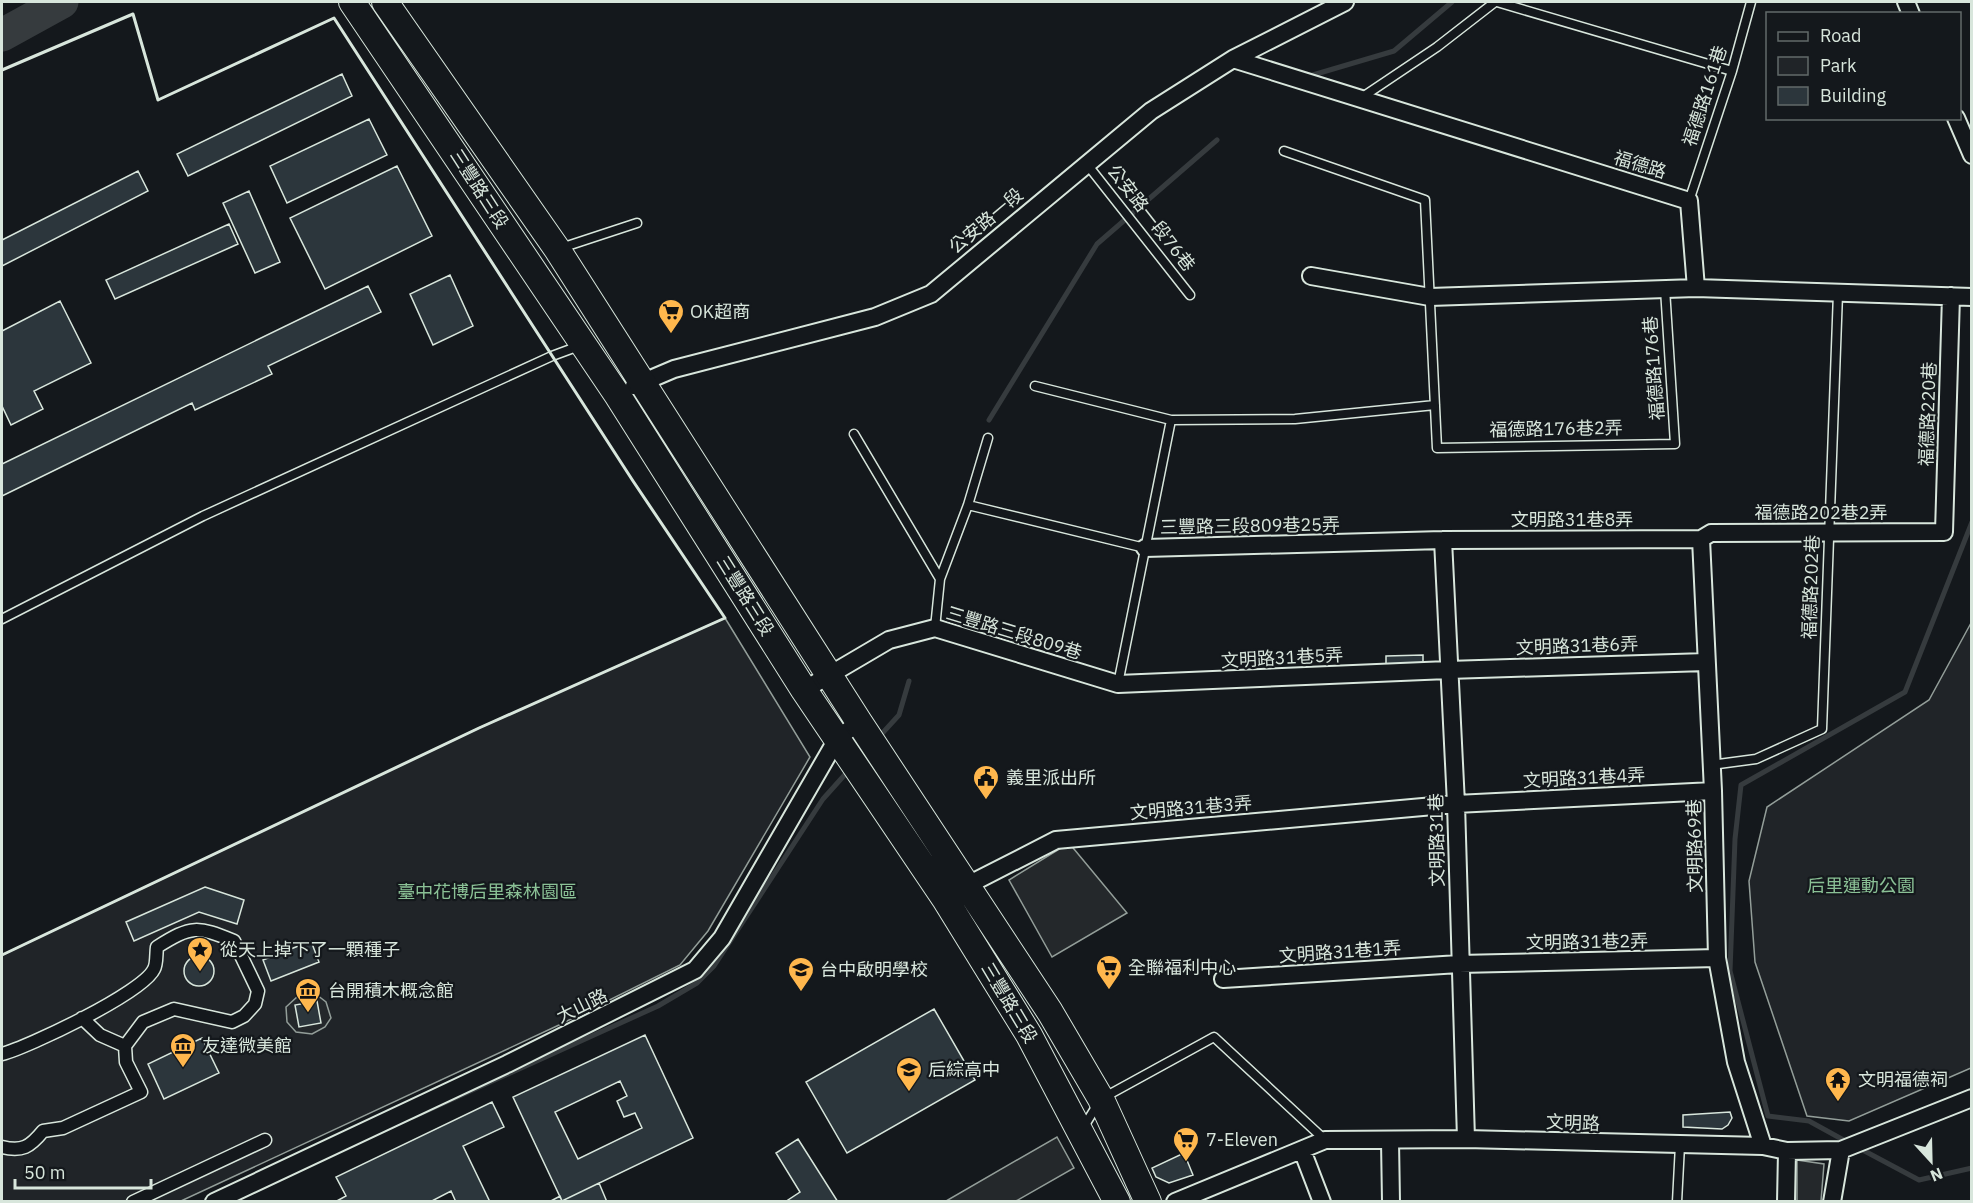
<svg xmlns="http://www.w3.org/2000/svg" width="1973" height="1203" font-family="'IBM Plex Sans','Noto Sans TC',sans-serif">
<style>
.green{fill:#202428;stroke:#939e99;stroke-width:1.5}
.parking{fill:#24282b;stroke:#939e99;stroke-width:1.5}
.lines{fill:none;stroke-linecap:round;stroke-linejoin:round}
.stream{stroke:#363b3e;stroke-width:5}
.river{stroke:#363b3e;stroke-width:33}
.building{fill:#2c363c;stroke:#d8e6dc;stroke-width:1.5;fill-rule:evenodd}
.service-casing{stroke:#d8e6dc;stroke-width:11}
.pedestrian-casing{stroke:#d8e6dc;stroke-width:15}
.minor-casing{stroke:#d8e6dc;stroke-width:20}
.primary-casing{stroke:#d8e6dc;stroke-width:28}
.service{stroke:#14181c;stroke-width:8}
.pedestrian{stroke:#14181c;stroke-width:12}
.minor{stroke:#14181c;stroke-width:16}
.primary{stroke:#14181c;stroke-width:26}
.wall{stroke:#d8e6dc;stroke-width:3}
.labels{text-anchor:middle;stroke-width:4.5;stroke-linejoin:round;paint-order:stroke}
.street-label{font-size:18px;fill:#d8e6dc;stroke:#14181c}
.poi-label{font-size:18px;fill:#d8e6dc;stroke:#14181c;text-anchor:start}
.park-label{font-size:18px;fill:#8ac095;stroke:#14181c}
</style>
<rect width="100%" height="100%" fill="#14181c"/>
<path class="green" d="M725 618 810 757 708 931 680 965 559 1025 181 1201H2V955L479 728Z
M1971 623V1068L1849 1121 1807 1116 1755 962 1749 881 1767 807 1929 700Z"/>
<path class="parking" d="M1069 843 1127 913 1052 957 1009 880Z
M317 995 326 1002 331 1018 325 1027 312 1034 296 1032 287 1022 286 1007 297 997Z
M1057 1137 1074 1168 1016 1201H946Z
M1797 1160 1824 1164 1821 1201H1797Z"/>
<g class="lines">
<path class="stream" d="M1306 77 1394 51 1452 2
M989 420 1097 244 1217 140
M877 739 899 715 909 681
M413 1117 658 1006 697 983 714 966 823 799 849 770
M1849 1143 1809 1121 1768 1116 1730 971 1735 839 1741 785 1905 692 1972 522
M1857 1147 1919 1180 1972 1168"/>
<path class="river" d="M2 35 62 2"/>
</g>
<path class="building" d="M342 74 352 96 188 176 177 154Z
M369 119 387 155 287 203 270 166Z
M397 166 432 236 325 289 290 218Z
M138 171 148 191 2 266V240Z
M249 191 280 262 255 273 223 203Z
M229 224 238 244 115 299 106 280Z
M450 275 473 326 433 345 410 294Z
M368 286 381 312 268 366 272 374 195 410 192 403 2 496V464Z
M60 301 91 363 34 391 43 409 11 425 2 406V331Z
M1423 655V668H1386V656Z
M205 887 244 900 237 924 199 912 134 941 126 922Z
M311 941 319 962 271 981 263 960Z
M184 971a15 15 0 1 1 30 0a15 15 0 1 1-30 0Z
M317 1001 321 1023 299 1027 295 1005Z
M934 1009 975 1080 847 1153 806 1082Z
M645 1035 693 1138 562 1201 513 1097ZM620 1081 627 1096 617 1101 624 1117 635 1113 642 1128 578 1159 555 1112Z
M202 1038 219 1073 164 1099 148 1064Z
M492 1102 504 1127 463 1146 490 1202H456L451 1191 430 1202H335L346 1196 336 1177Z
M1730 1112 1732 1118 1728 1125 1722 1129 1683 1127V1115Z
M798 1139 838 1202H785L800 1192 776 1153Z
M1184 1153 1193 1175 1169 1183 1156 1177 1152 1168Z
M599 1183 607 1202H549L560 1196 562 1201Z"/>
<g class="lines">
<defs>
<path id="service" d="M1497 2 1732 71
M1361 98 1437 47 1495 2
M1284 151 1425 200 1437 448 1675 444 1665 289
M1086 163 1190 295
M1689 201 1732 71 1751 2
M561 248 637 223
M1035 386 1171 420 1295 419 1435 405
M854 434 940 579
M968 505 1145 548
M2 619 203 516 552 356 579 346
M935 628 940 579 968 505 988 438
M1118 684 1171 420
M1711 765 1756 759 1822 729 1838 293
M1083 1128 1101 1099 1214 1037 1325 1140
M1677 1202 1680 1145"/>
<path id="pedestrian" d="M82 1018 100 1035 125 1046
M2 1054C28 1047 143 993 154 969 157 964 156 953 157 947 192 925 197 926 234 941L258 991 255 1004 244 1016 232 1022 174 1009 143 1022 125 1046 126 1062 141 1092 63 1128 43 1131C30 1147 22 1152 2 1147
M133 1202 265 1140"/>
<path id="minor" d="M1906 2 1911 14
M1233 59 1689 201 1696 288 1972 297
M1956 118 1972 155
M1311 276 1430 297 1696 288
M634 386 674 369 875 317 931 294 1151 111 1233 59 1345 2
M1701 539 1713 791 1717 958 1736 1062 1763 1146
M1701 539 1711 533 1944 532 1951 296
M1443 540 1456 804 1466 1139
M1145 548 1443 540 1701 539
M804 690 889 640 935 628 1118 684 1448 670 1706 662
M958 890 1056 840 1456 804 1713 791
M1223 979 1459 964 1717 958
M1390 1141 1391 1202
M1302 1150 1322 1202
M214 1202 507 1064 695 970 722 938 837 739 859 722
M1175 1202 1325 1140 1466 1139 1763 1146 1787 1151 1841 1150 1972 1098
M1786 1202 1787 1151
M1832 1202 1841 1150"/>
<path id="primary" d="M352 2 618 396 804 690 945 899 1029 1035 1117 1202
M385 2 557 249 859 722 1050 1012 1101 1099 1148 1202"/>
</defs>
<use href="#service" class="service-casing"/>
<use href="#pedestrian" class="pedestrian-casing"/>
<use href="#minor" class="minor-casing"/>
<use href="#primary" class="primary-casing"/>
<use href="#service" class="service"/>
<use href="#pedestrian" class="pedestrian"/>
<use href="#minor" class="minor"/>
<use href="#primary" class="primary"/>
<path class="wall" d="M2 70 133 14 158 100 334 18 633 481 725 618 479 728 2 955"/>
</g>
<defs>
<symbol id="supermarket-pin" viewBox="-11 -11 22 30"><path d="M0 17L-7.5 6A9.5 9.5 0 1 1 7.5 6Z" fill="#ffb74d" stroke="#14181c"/><path d="M-6-5.5h2.5l.6 2H6L4.5 2H-2.5L-4.4-4H-6ZM-1.5 3.2a1.3 1.3 0 1 0 .1 0ZM3 3.2a1.3 1.3 0 1 0 .1 0Z" fill="#111"/></symbol>
<symbol id="civic-pin" viewBox="-11 -11 22 30"><path d="M0 17L-7.5 6A9.5 9.5 0 1 1 7.5 6Z" fill="#ffb74d" stroke="#14181c"/><path d="M-.6-6.5H3V-4.5H.6V-3L4-1V1h2V6H-6V1h2V-1L-.6-3ZM-1.2 2.5V6h2.4V2.5Z" fill="#111"/></symbol>
<symbol id="sight-pin" viewBox="-11 -11 22 30"><path d="M0 17L-7.5 6A9.5 9.5 0 1 1 7.5 6Z" fill="#ffb74d" stroke="#14181c"/><path d="M0-6L1.8-2.2L6-1.7L2.9 1.2L3.7 5.4L0 3.3L-3.7 5.4L-2.9 1.2L-6-1.7L-1.8-2.2Z" fill="#111"/></symbol>
<symbol id="school-pin" viewBox="-11 -11 22 30"><path d="M0 17L-7.5 6A9.5 9.5 0 1 1 7.5 6Z" fill="#ffb74d" stroke="#14181c"/><path d="M0-5L7-2L0 1L-7-2ZM-4 1L0 2.5L4 1V4Q0 6-4 4Z" fill="#111"/></symbol>
<symbol id="museum-pin" viewBox="-11 -11 22 30"><path d="M0 17L-7.5 6A9.5 9.5 0 1 1 7.5 6Z" fill="#ffb74d" stroke="#14181c"/><path d="M0-6L6-3V-2H-6V-3ZM-5-1h2V3h-2ZM-1-1h2V3h-2ZM3-1h2V3H3ZM-6 4H6V6H-6Z" fill="#111"/></symbol>
<symbol id="temple-pin" viewBox="-11 -11 22 30"><path d="M0 17L-7.5 6A9.5 9.5 0 1 1 7.5 6Z" fill="#ffb74d" stroke="#14181c"/><path d="M0-6L5-2H3V0L6.5 2.5H4V6H1.5V3h-3V6H-4V2.5H-6.5L-3 0V-2H-5Z" fill="#111"/></symbol>
</defs>
<g fill-rule="evenodd">
<use href="#supermarket-pin" x="656" y="297" width="30" height="40"/>
<use href="#civic-pin" x="971" y="763" width="30" height="40"/>
<use href="#sight-pin" x="185" y="935" width="30" height="40"/>
<use href="#supermarket-pin" x="1094" y="953" width="30" height="40"/>
<use href="#school-pin" x="786" y="955" width="30" height="40"/>
<use href="#museum-pin" x="293" y="976" width="30" height="40"/>
<use href="#museum-pin" x="168" y="1031" width="30" height="40"/>
<use href="#school-pin" x="894" y="1055" width="30" height="40"/>
<use href="#temple-pin" x="1823" y="1065" width="30" height="40"/>
<use href="#supermarket-pin" x="1171" y="1125" width="30" height="40"/>
</g>
<g class="labels">
<g class="street-label">
<text transform="translate(1705 96) rotate(-72)" y="6">福德路161巷</text>
<text transform="translate(1640 165) rotate(17)" y="6">福德路</text>
<text transform="translate(479 189) rotate(57)" y="6">三豐路三段</text>
<text transform="translate(1151 218) rotate(52)" y="6">公安路一段76巷</text>
<text transform="translate(986 221) rotate(-40)" y="6">公安路一段</text>
<text transform="translate(1654 368) rotate(-94)" y="6">福德路176巷</text>
<text transform="translate(1928 414) rotate(-88)" y="6">福德路220巷</text>
<text transform="translate(1556 429) rotate(-1)" y="6">福德路176巷2弄</text>
<text x="1821" y="519">福德路202巷2弄</text>
<text x="1572" y="526">文明路31巷8弄</text>
<text transform="translate(1250 526) rotate(-1)" y="6">三豐路三段809巷25弄</text>
<text transform="translate(1811 587) rotate(-88)" y="6">福德路202巷</text>
<text transform="translate(745 596) rotate(58)" y="6">三豐路三段</text>
<text transform="translate(1014 633) rotate(17)" y="6">三豐路三段809巷</text>
<text transform="translate(1577 646) rotate(-2)" y="6">文明路31巷6弄</text>
<text transform="translate(1282 658) rotate(-3)" y="6">文明路31巷5弄</text>
<text transform="translate(1584 778) rotate(-3)" y="6">文明路31巷4弄</text>
<text transform="translate(1191 808) rotate(-5)" y="6">文明路31巷3弄</text>
<text transform="translate(1437 840) rotate(-91)" y="6">文明路31巷</text>
<text transform="translate(1695 846) rotate(-91)" y="6">文明路69巷</text>
<text transform="translate(1587 942) rotate(-1)" y="6">文明路31巷2弄</text>
<text transform="translate(1340 952) rotate(-4)" y="6">文明路31巷1弄</text>
<text transform="translate(1009 1003) rotate(59)" y="6">三豐路三段</text>
<text transform="translate(582 1006) rotate(-26)" y="6">大山路</text>
<text transform="translate(1573 1123) rotate(2)" y="6">文明路</text>
</g>
<g class="poi-label">
<text x="690" y="318">OK超商</text>
<text x="1006" y="784">義里派出所</text>
<text x="220" y="956">從天上掉下了一顆種子</text>
<text x="1128" y="974">全聯福利中心</text>
<text x="820" y="976">台中啟明學校</text>
<text x="328" y="997">台開積木概念館</text>
<text x="202" y="1052">友達微美館</text>
<text x="928" y="1076">后綜高中</text>
<text x="1858" y="1086">文明福德祠</text>
<text x="1206" y="1146">7-Eleven</text>
</g>
<g class="park-label">
<text x="1861" y="892">后里運動公園</text>
<text x="487" y="898">臺中花博后里森林園區</text>
</g>
</g>
<rect width="1973" height="1203" fill="none" stroke="#d8e6dc" stroke-width="6"/>
<rect x="1766" y="12" width="195" height="108" fill="#14181c" stroke="#626a69" stroke-width="1.5"/>
<rect x="1778" y="32" width="30" height="9" fill="#14181c" stroke="#626a69" stroke-width="1.5"/>
<text x="1820" y="42" font-size="18" fill="#d8e6dc">Road</text>
<rect x="1778" y="57" width="30" height="18" fill="#202428" stroke="#626a69" stroke-width="1.5"/>
<text x="1820" y="72" font-size="18" fill="#d8e6dc">Park</text>
<rect x="1778" y="87" width="30" height="18" fill="#2c363c" stroke="#626a69" stroke-width="1.5"/>
<text x="1820" y="102" font-size="18" fill="#d8e6dc">Building</text>
<g transform="translate(1931 1161) rotate(158)" stroke="#14181c" stroke-width="4.5" paint-order="stroke">
<path d="M0-4.5L10 22L0 15L-10 22Z" fill="#d8e6dc"/>
<text y="-9" font-size="16" font-weight="bold" text-anchor="middle" fill="#d8e6dc">N</text>
</g>
<path d="M15 1179v9h136v-9" fill="none" stroke="#d8e6dc" stroke-width="3"/>
<text x="24" y="1179" font-size="18" fill="#d8e6dc" stroke="#14181c" stroke-width="4.5" paint-order="stroke">50 m</text>
</svg>
